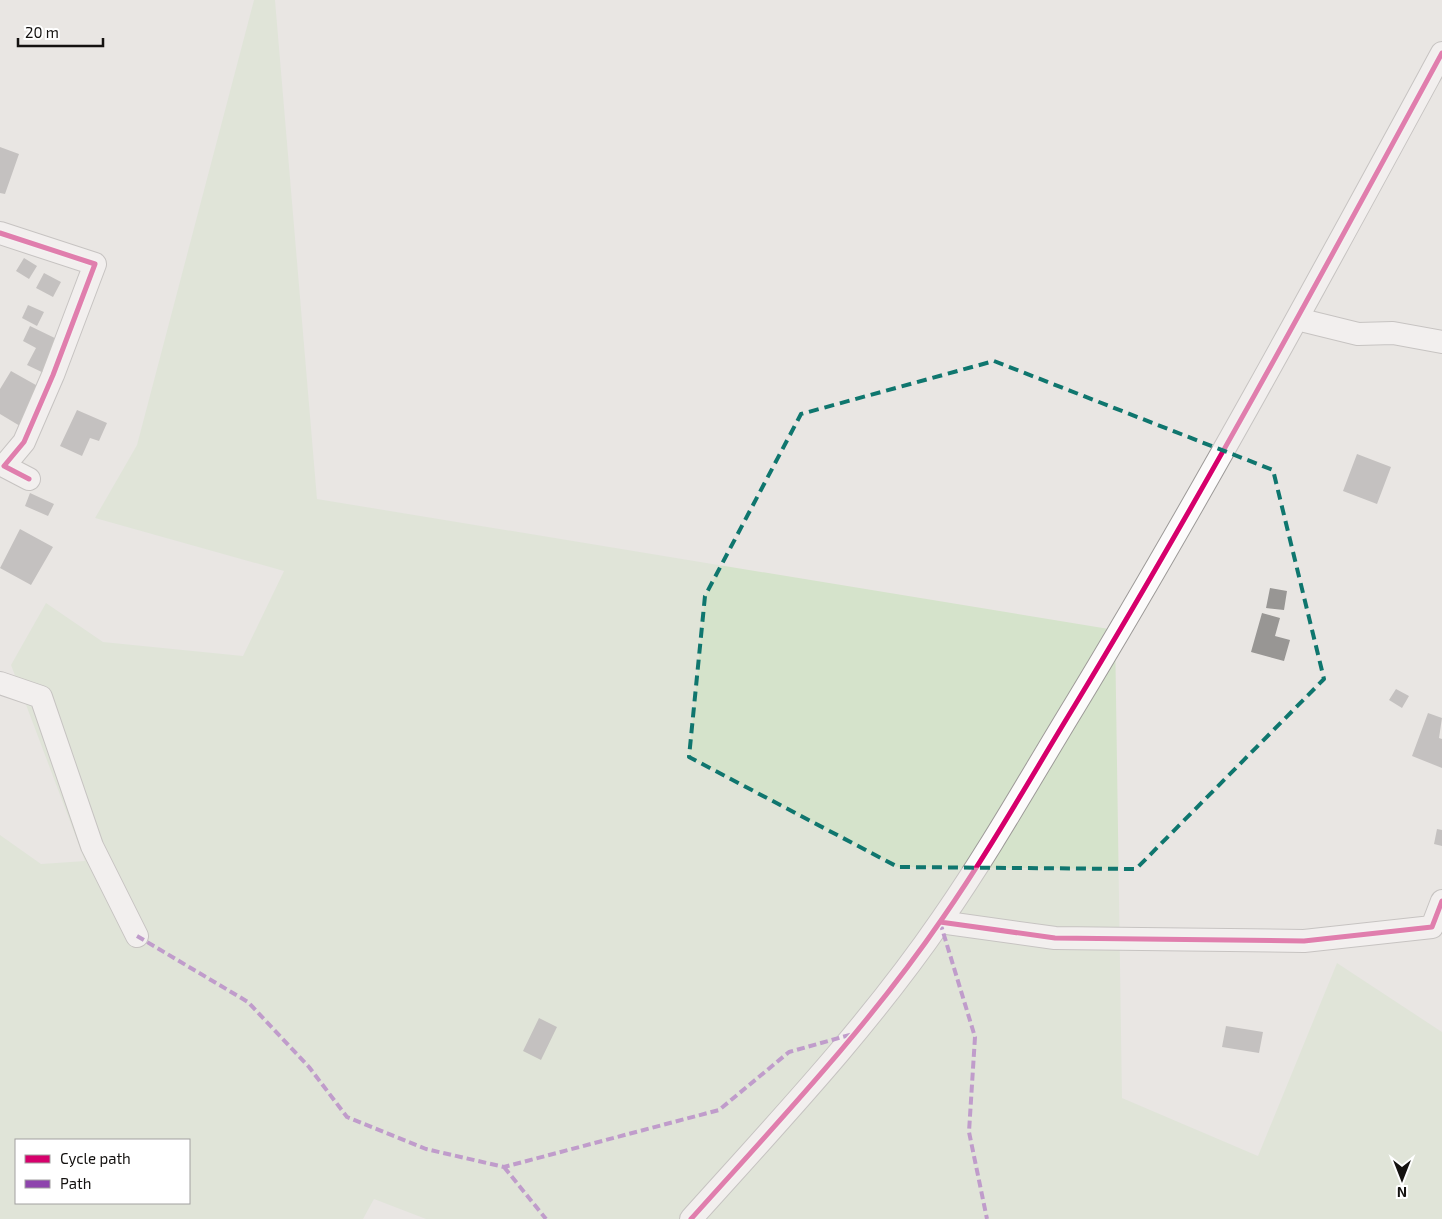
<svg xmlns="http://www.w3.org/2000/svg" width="1442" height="1219" font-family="'Exo 2',sans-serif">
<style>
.green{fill:#d5e3cb;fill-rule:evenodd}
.building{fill:#989694}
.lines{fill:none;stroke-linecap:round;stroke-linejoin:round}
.street-casing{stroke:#9d9a98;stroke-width:24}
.street{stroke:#fcfbfb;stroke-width:22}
.quiet{stroke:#8e44ad;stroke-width:4;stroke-dasharray:8 4;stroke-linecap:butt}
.cycleway-casing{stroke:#fff;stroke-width:8}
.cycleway{stroke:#d6006c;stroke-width:5}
.marked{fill:none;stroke:#0f766e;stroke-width:4;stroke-dasharray:10 6;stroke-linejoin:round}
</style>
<rect width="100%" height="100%" fill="#e9e6e3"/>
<path class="green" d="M254 0H275L317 499 1115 630 1122 1098 1258 1156 1337 963 1442 1032V1219H426L374 1199 363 1219H0V835L41 864 85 861 11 665 46 603 103 642 243 656 284 571 95 518 137 445ZM16 1140H189V1203H16Z"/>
<path class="building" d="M0 147 19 154 5 194 0 193Z
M24 258 37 266 29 279 16 271Z
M44 273 61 282 53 297 36 288Z
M28 305 44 312 37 326 22 318Z
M30 326 63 342 48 375 27 365 36 348 23 341Z
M11 371 43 389 20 426 0 414V389Z
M77 410 107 423 99 441 90 438 82 456 60 446Z
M1357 454 1391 467 1377 504 1343 491Z
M30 493 54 504 48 516 25 506Z
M20 529 53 547 31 585 0 568Z
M1270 588 1287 591 1284 610 1266 608Z
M1262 613 1280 618 1275 636 1290 640 1284 661 1251 652Z
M1396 689 1409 696 1402 708 1389 700Z
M1428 713 1442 718 1439 738 1442 739V768L1412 756Z
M1437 829 1442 830V846L1434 844Z
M539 1018 557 1027 541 1060 523 1051Z
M1226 1026 1263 1032 1259 1053 1222 1047Z"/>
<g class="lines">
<defs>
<path id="street" d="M0 233 95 264 53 375 24 442 4 466 29 479
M1297 319 1358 334 1393 333 1442 342
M0 683 41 697 92 846 137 936
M940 922 1055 938 1304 941 1432 927 1442 901
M691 1219C778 1122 868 1027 942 919 990 850 1031 777 1075 705 1204 492 1323 272 1442 53"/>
</defs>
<use href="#street" class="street-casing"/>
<use href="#street" class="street"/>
<path class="quiet" d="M940 922 975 1037 969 1132 987 1219
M137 936 248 1002 309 1067 347 1117 426 1149 504 1167 719 1110 789 1052 853 1034
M504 1167 546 1219"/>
<defs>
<path id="cycleway" d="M0 233 95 264 53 375 24 442 4 466 29 479
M940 922 1055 938 1304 941 1432 927 1442 901
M691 1219C778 1122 868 1027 942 919 990 850 1031 777 1075 705 1204 492 1323 272 1442 53"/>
</defs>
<use href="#cycleway" class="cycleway-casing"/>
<use href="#cycleway" class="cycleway"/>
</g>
<path d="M0 0H1442V1219H0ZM994 361 1273 470 1324 679 1136 869 898 867 689 757 705 596 801 414Z" fill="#e9e6e3" fill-opacity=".55" fill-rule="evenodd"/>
<path class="marked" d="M994 361 1273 470 1324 679 1136 869 898 867 689 757 705 596 801 414Z"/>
<rect x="15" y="1139" width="175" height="65" fill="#ffffff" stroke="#a1a09f"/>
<rect x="25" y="1155" width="25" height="8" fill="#d6006c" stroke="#a1a09f"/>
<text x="60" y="1164" font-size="15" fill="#141210">Cycle path</text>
<rect x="25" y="1180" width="25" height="8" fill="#8e44ad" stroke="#a1a09f"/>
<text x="60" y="1189" font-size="15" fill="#141210">Path</text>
<g transform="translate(1402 1179) rotate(180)" stroke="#ffffff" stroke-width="4" paint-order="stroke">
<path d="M0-4L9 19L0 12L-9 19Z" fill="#141210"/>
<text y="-8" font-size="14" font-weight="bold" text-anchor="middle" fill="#141210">N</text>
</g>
<path d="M18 38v8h85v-8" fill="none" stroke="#141210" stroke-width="2.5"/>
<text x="25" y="38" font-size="15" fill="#141210" stroke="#ffffff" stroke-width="4" paint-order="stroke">20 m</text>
</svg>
